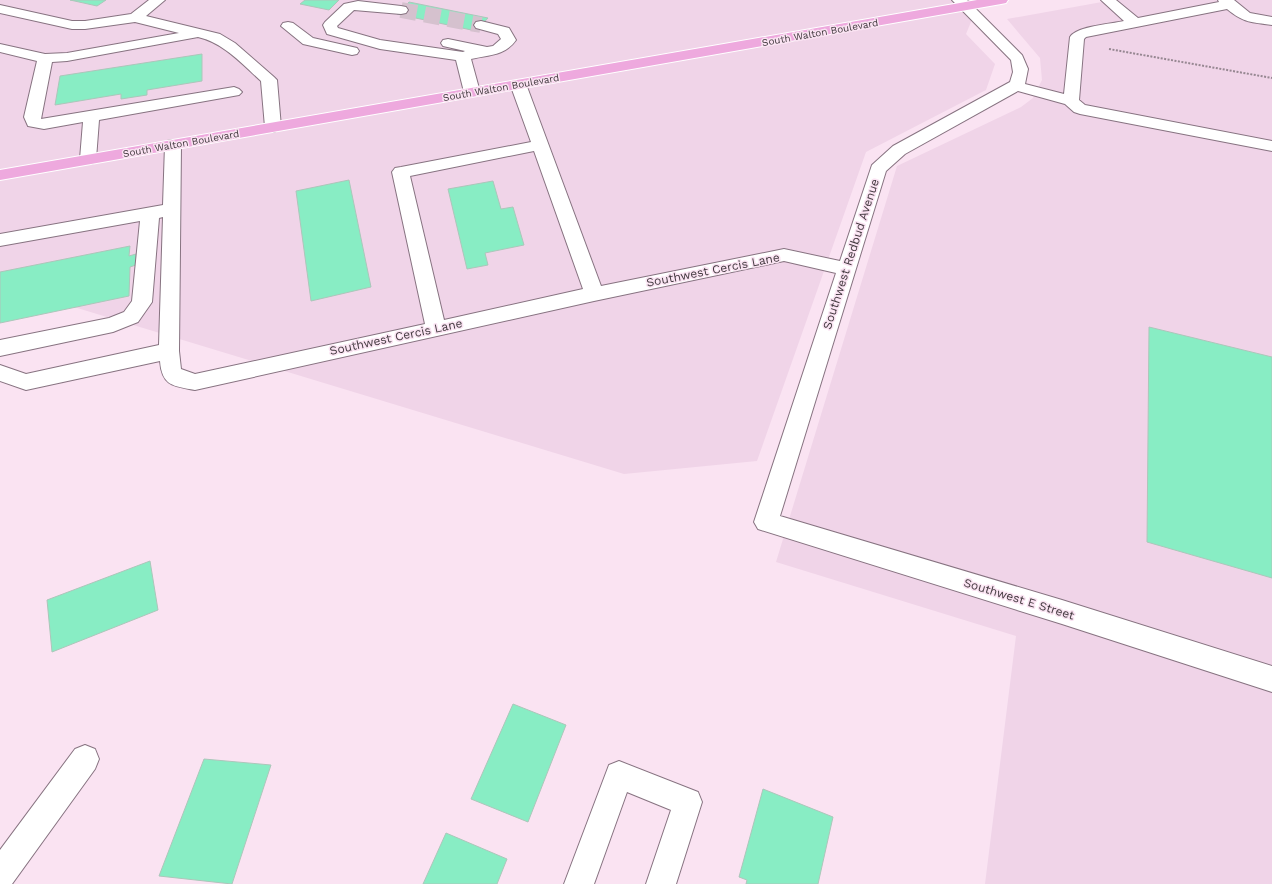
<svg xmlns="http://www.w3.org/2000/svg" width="1272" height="884" font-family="'Work Sans',sans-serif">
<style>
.built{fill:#f0d4e8}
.building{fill:#88edc4;stroke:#acc6ba}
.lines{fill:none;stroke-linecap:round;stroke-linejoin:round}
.minor-tunnel{stroke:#d5c1ce;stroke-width:16;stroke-dasharray:16 8;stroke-linecap:butt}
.minor-casing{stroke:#877381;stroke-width:2}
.major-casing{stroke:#fff;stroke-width:2}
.path{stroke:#968791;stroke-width:2;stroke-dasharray:2 1.5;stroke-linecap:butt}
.minor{fill:#fff;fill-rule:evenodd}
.major{fill:#eea9de;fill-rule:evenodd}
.labels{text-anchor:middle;stroke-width:3;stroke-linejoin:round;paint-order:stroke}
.far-street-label{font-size:10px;fill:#42393f;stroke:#fae3f2}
.street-label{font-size:12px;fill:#42393f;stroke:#fae3f2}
</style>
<rect width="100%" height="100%" fill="#fae3f2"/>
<path class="built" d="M0 0H980L966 34 995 64 986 90 866 152 757 461 624 474 8 287 0 294Z
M1113 0H1272V884H985L1016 636 776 562 897 166 1021 107 1033 98 1042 80 1040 58 1007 19Z"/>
<path class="building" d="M70 0H106L97 6Z
M305 0H339L329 10 300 4Z
M409 2 488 18 476 31 397 14Z
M202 54V81L147 90V95L121 99V94L55 105 60 76Z
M349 180 371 287 311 301 296 191Z
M493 181 501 209 513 207 524 245 485 253 488 265 467 269 448 189Z
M130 246 129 256 136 254V265L130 267 129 296 0 323V272Z
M1149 327 1272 357V578L1147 542Z
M150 561 158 610 52 652 47 600Z
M513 704 566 725 528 822 471 799Z
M204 759 271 765 232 884 159 876Z
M763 789 833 817 818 884H746L747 880 739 877Z
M446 833 507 859 497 884H423Z"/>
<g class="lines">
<path class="minor-tunnel" d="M401 10 481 25"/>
<defs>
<path id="minor" d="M149 0H165L146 16 220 34 235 43 274 77 277 80 281 127 279 130 273 132 267 130 265 127 261 81C242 64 224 43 198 37L67 61 52 62 41 119 234 87 239 89 242 92 239 95 99 120 96 159 94 163 88 164 82 163 80 159 83 122 44 129 28 126 24 117 37 61 0 52V44L45 54 67 53 179 33 135 22 85 29H72L0 13V5L72 21H85L131 14Z
M952 0H967L1022 55 1028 69 1025 84 1064 94 1070 37C1077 26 1111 24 1124 21L1101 0H1116L1138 18 1219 2 1218 0H1234L1250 13 1272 17V25C1251 22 1244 23 1227 9L1086 37 1084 39 1079 100 1085 105 1272 141V151L1080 114 1074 112 1065 104 1018 91 905 154 886 171 780 516 1062 600 1272 666V692L1062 624 758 529 754 522 836 273 784 261 594 301 195 390C173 386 162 386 160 361L26 390 0 381V365L26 374 159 345 163 217 159 218 152 302 138 322 113 332 0 356V340L109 318 124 312 132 301 140 221 0 246V234L163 205 165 145 167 141 173 140 179 141 181 145 179 351 181 369 195 374 425 324 392 172 395 168 401 167 531 142 510 84 513 81H523L526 84 601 286 784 249 840 261 872 165 893 146 1010 82 1013 72 1011 60ZM534 151 583 289 444 320 410 176Z
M358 1 401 6 406 7 408 10 406 13 401 14 354 10 337 26 338 28 380 40 463 52 465 51 443 46 441 43 443 40 448 39 487 47 493 46 501 39 498 34 476 28 474 25 476 22 481 21 509 28 516 40C505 56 488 55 471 59L480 92 477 95H467L464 92 456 60 380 49 327 34 323 25 325 22 344 4Z
M288 22 293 23 313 38 357 48 359 51 357 54 352 55 303 44 281 26 283 23Z
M85 745 95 749 99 759 95 769 12 884H0V850L75 749Z
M619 761 698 792 702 802 676 884H646L671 810 627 792 594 884H564L609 765Z"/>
<path id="major" d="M977 0H1008L1006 3 1001 4 0 180V170Z"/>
</defs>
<use href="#minor" class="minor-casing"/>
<use href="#major" class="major-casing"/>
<path class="path" d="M1109 49 1272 78"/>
<use href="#minor" class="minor"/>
<use href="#major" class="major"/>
</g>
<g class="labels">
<g class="far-street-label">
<text transform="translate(820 32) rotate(-10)" y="4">South Walton Boulevard</text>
<text transform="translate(501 87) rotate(-10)" y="4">South Walton Boulevard</text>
<text transform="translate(181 143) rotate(-10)" y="4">South Walton Boulevard</text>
</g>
<g class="street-label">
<text transform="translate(851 254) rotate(-72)" y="4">Southwest Redbud Avenue</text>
<text transform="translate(713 270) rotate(-11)" y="4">Southwest Cercis Lane</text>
<text transform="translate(396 337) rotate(-12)" y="4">Southwest Cercis Lane</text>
<text transform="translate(1019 599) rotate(17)" y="4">Southwest E Street</text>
</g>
</g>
</svg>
